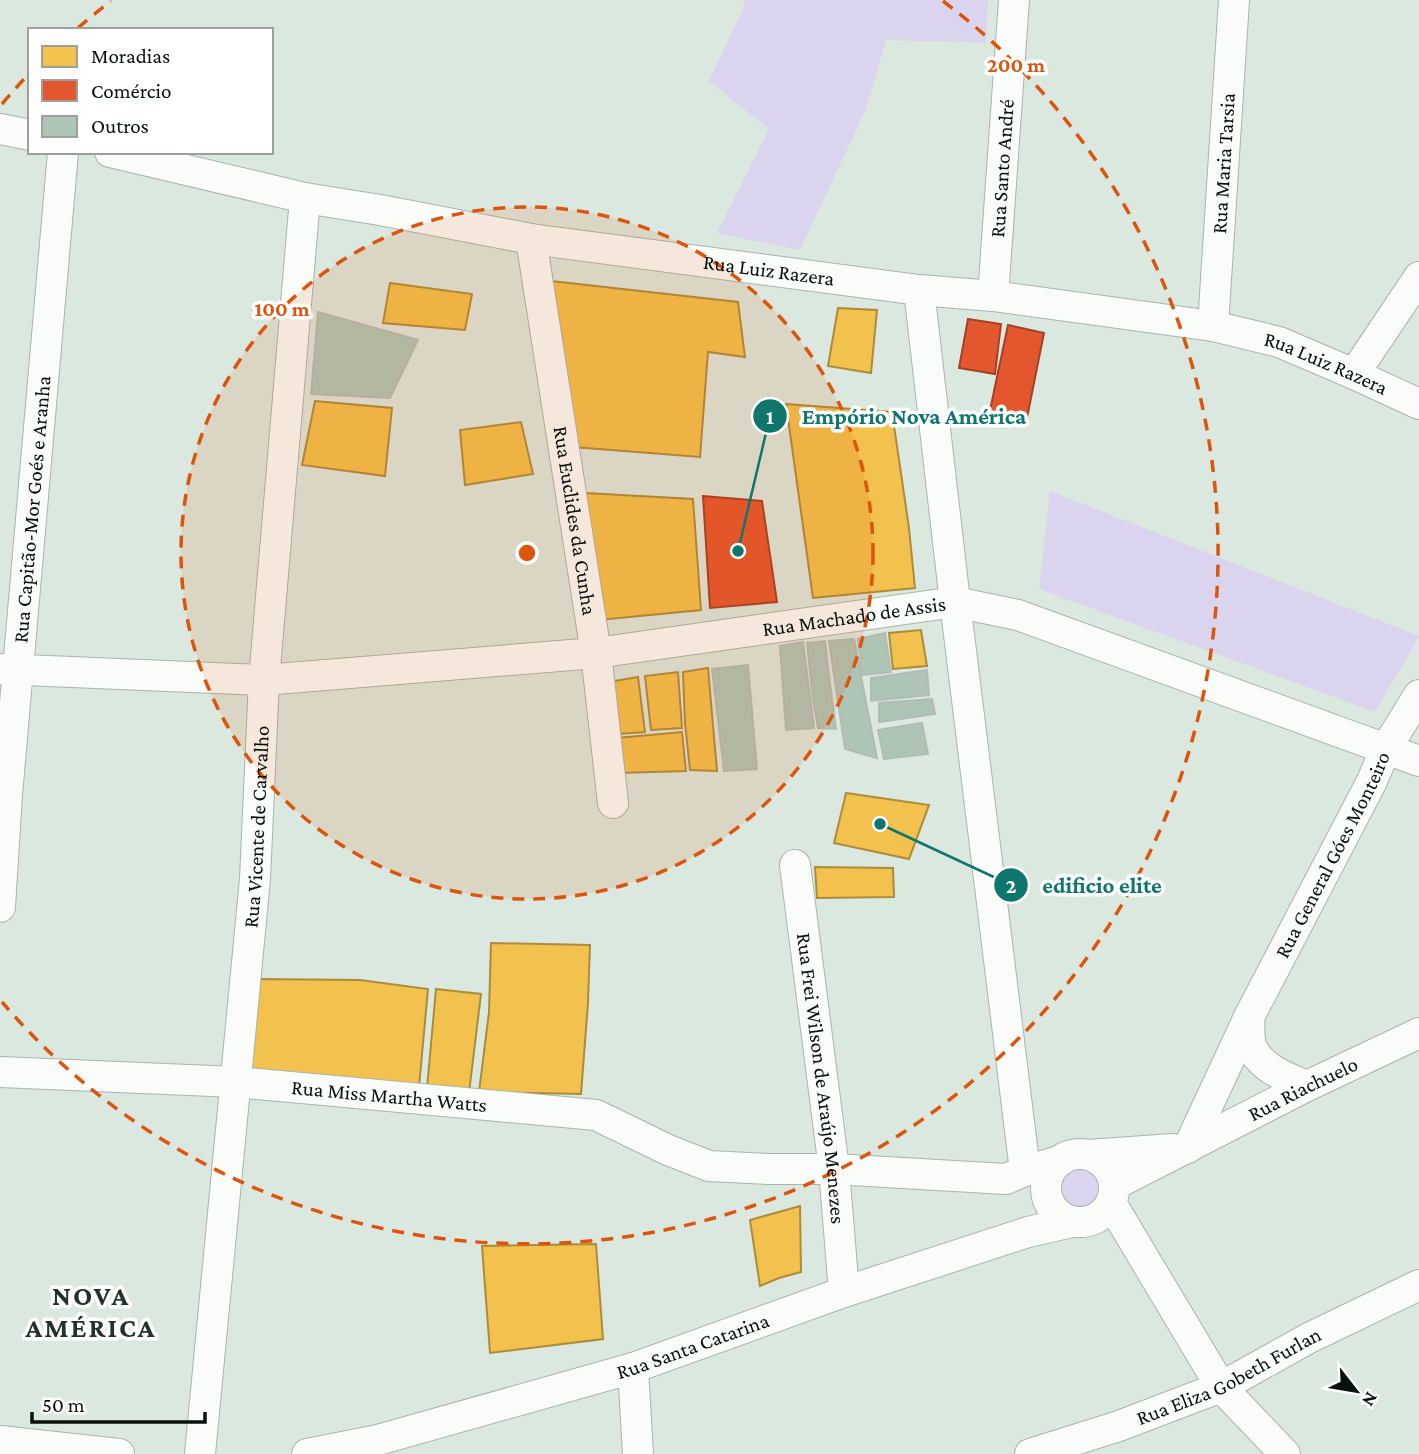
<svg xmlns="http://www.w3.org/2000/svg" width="1419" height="1454" font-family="'Crimson Pro',serif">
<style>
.green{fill:#dbd4ee}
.homes{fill:#f2c14e;stroke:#ac8c3a;stroke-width:2}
.shops{fill:#e4572e;stroke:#a24224;stroke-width:2}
.building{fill:#aec5b6;stroke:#b1bcb5;stroke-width:2}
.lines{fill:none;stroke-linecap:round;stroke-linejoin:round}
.minor-casing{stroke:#a9b4ac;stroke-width:32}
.minor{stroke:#fafcfa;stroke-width:30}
.ring{fill:none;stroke:#dd550c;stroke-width:3.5;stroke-dasharray:12 9}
.labels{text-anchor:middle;stroke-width:7;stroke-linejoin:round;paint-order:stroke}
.street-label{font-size:21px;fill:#08110b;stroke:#fff}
.district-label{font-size:28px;font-weight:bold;letter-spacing:2px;fill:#1f3326;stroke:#fff}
.centre{fill:#dd550c;stroke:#fff;stroke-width:3.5}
.ring-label{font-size:21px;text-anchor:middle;font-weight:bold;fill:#dd550c;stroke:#fff;stroke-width:7;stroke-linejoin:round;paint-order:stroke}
.leader{fill:none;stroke:#0f766e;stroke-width:2.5}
.callout-dot{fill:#0f766e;stroke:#fff;stroke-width:2.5}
.mark-label{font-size:21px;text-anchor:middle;font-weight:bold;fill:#fff}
.callout-label{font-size:23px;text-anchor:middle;font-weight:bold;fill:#0f766e;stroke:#fff;stroke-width:7;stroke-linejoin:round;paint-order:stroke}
</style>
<rect width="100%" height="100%" fill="#dbe8df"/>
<path class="green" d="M744 0H988L986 43 886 40 866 109 800 250 717 233 769 129 709 81 743 9Z
M1050 491 1419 636V637L1375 712 1039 589Z
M1057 1189a23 23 0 1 1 46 0a23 23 0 1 1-46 0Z"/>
<path class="homes" d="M551 281 738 302 745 357 708 352 700 457 573 447Z
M390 283 472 294 465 330 383 323Z
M838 308 877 310 871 373 828 366Z
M315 401 392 408 385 476 302 465Z
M786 404 892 412 909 528 915 588 813 598Z
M521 422 533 474 465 485 460 430Z
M585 493 693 499 701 610 599 620Z
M921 630 927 666 893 669 889 633Z
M708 668 717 771 690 770 685 723 683 672Z
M678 672 682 728 651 730 645 676Z
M638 677 645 732 618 734 609 682Z
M682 732 686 771 619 773 617 738Z
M846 793 929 805 909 859 834 843Z
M815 867 893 868 894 897 817 898Z
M491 943 590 945 588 1003 581 1094 479 1092 489 1012Z
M256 979 360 980 428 989 419 1087 248 1076Z
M436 989 481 994 469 1093 427 1088Z
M800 1206 801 1272 779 1278 760 1286 750 1220Z
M596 1244 603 1339 490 1353 482 1246Z"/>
<path class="shops" d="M968 319 1001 324 995 374 959 368Z
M1008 325 1044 333 1027 418 989 415Z
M703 496 762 501 777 602 710 608Z"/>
<path class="building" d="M318 312 418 340 390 398 311 394Z
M885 633 891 672 862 675 858 639Z
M854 639 877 758 845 749 829 641Z
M825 641 831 692 836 729 818 728 813 700 807 643Z
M803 642 814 728 786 730 780 646Z
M748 665 757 769 724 771 712 669Z
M927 670 929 695 871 701V678Z
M932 699 935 714 879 722V703Z
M922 723 928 754 884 759 878 730Z"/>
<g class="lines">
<defs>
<g id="minor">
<path d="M0 129 30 135"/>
<path id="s1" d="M110 152 305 198 380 210 531 239 919 290 993 296 1213 326 1279 342 1354 374 1419 404"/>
<path id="s2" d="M531 239 596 653 613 803"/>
<path d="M919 290 955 602 1025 1171"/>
<path id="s3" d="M993 296 1014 0"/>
<path id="s4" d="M1213 326 1234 0"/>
<path d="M1354 374 1419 277"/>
<path id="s5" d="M0 669 264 680 596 653 955 602 1018 615 1419 761"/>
<path id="s6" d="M795 865 834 1169 844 1292"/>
<path id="s7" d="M0 907 7 795 63 152"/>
<path d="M1249 1017C1250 1026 1248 1042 1253 1050 1264 1070 1288 1078 1307 1086"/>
<path id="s8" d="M0 1072 236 1082 596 1115 668 1150 709 1166 769 1169H834L1006 1179 1025 1171 1060 1161"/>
<path id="s9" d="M1188 1148 1249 1017 1372 781 1385 750 1419 695"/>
<circle cx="1080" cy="1188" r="34"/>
<path d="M1088 1155 1173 1149"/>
<path id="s10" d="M1114 1185 1307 1086 1419 1033"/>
<path d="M1111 1203 1221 1387 1285 1454"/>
<path d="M633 1368 638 1454"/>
<path d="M0 1441 119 1454"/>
<path id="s11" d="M200 1454 255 879 264 680 305 198"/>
<path id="s12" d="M307 1454 378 1440 633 1368 844 1292 1028 1232 1072 1222"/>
<path id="s13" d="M1030 1454 1119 1426 1221 1387 1309 1338 1419 1285"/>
</g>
</defs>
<use href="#minor" class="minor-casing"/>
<use href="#minor" class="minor"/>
</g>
<circle cx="527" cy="553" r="346" fill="#dd550c" fill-opacity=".12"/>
<g class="ring">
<circle cx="527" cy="553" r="346"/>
<path d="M2 104A691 691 0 0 1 26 77M78 28A691 691 0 0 1 111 1M943 1A691 691 0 1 1 2 1002"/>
</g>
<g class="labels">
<g class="street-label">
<text dy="7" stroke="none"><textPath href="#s4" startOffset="163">Rua Maria Tarsia</textPath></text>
<text dy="7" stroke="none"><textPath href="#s3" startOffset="128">Rua Santo André</textPath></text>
<text dy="7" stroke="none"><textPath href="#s1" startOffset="670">Rua Luiz Razera</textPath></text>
<text dy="7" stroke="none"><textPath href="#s1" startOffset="1237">Rua Luiz Razera</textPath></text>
<text dy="7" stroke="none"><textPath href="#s7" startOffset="399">Rua Capitão-Mor Goés e Aranha</textPath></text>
<text dy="7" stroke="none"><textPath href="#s2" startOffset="285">Rua Euclides da Cunha</textPath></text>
<text dy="7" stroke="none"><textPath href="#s5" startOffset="858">Rua Machado de Assis</textPath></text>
<text dy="7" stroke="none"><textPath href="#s11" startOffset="630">Rua Vicente de Carvalho</textPath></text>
<text dy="7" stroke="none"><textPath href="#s9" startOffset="327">Rua General Góes Monteiro</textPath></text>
<text dy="7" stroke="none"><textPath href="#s6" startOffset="215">Rua Frei Wilson de Araújo Menezes</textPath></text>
<text dy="7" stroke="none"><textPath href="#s10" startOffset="212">Rua Riachuelo</textPath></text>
<text dy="7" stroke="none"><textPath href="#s8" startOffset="390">Rua Miss Martha Watts</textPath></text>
<text dy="7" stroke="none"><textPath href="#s12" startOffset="401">Rua Santa Catarina</textPath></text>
<text dy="7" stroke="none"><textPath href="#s13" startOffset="214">Rua Eliza Gobeth Furlan</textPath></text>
</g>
<g class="district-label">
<text x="91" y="1305">NOVA<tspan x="91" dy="32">AMÉRICA</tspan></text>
</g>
</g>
<circle cx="527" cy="553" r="10" class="centre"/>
<g class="ring-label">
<text x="1016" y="72">200 m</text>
<text x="282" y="316">100 m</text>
</g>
<path class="leader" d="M738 551L770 416M880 824L1011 885"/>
<g class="callout-dot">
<circle cx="738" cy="551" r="7"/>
<circle cx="880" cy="824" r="7"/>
<circle cx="770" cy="416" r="18"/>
<circle cx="1011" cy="885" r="18"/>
</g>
<g class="mark-label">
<text x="770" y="424">1</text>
<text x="1011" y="893">2</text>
</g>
<g class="callout-label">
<text x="914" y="424">Empório Nova América</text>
<text x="1102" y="893">edificio elite</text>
</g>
<rect x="28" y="28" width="245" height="126" fill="#ffffff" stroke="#9ca09d" stroke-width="2"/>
<rect x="42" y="46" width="35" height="21" fill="#f2c14e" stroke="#9ca09d" stroke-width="2"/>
<text x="91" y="63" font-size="21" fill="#08110b">Moradias</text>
<rect x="42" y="80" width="35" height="21" fill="#e4572e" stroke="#9ca09d" stroke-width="2"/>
<text x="91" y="98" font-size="21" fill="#08110b">Comércio</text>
<rect x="42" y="116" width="35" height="21" fill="#aec5b6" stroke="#9ca09d" stroke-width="2"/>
<text x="91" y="133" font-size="21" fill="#08110b">Outros</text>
<g transform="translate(1356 1391) rotate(121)" stroke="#ffffff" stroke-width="5" paint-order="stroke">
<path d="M0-5L12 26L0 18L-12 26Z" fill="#08110b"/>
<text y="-10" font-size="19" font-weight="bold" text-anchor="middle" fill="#08110b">N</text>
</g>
<path d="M32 1412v10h173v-10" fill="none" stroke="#08110b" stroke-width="3.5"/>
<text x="42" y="1412" font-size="21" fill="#08110b" stroke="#ffffff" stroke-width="5" paint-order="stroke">50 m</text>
</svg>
